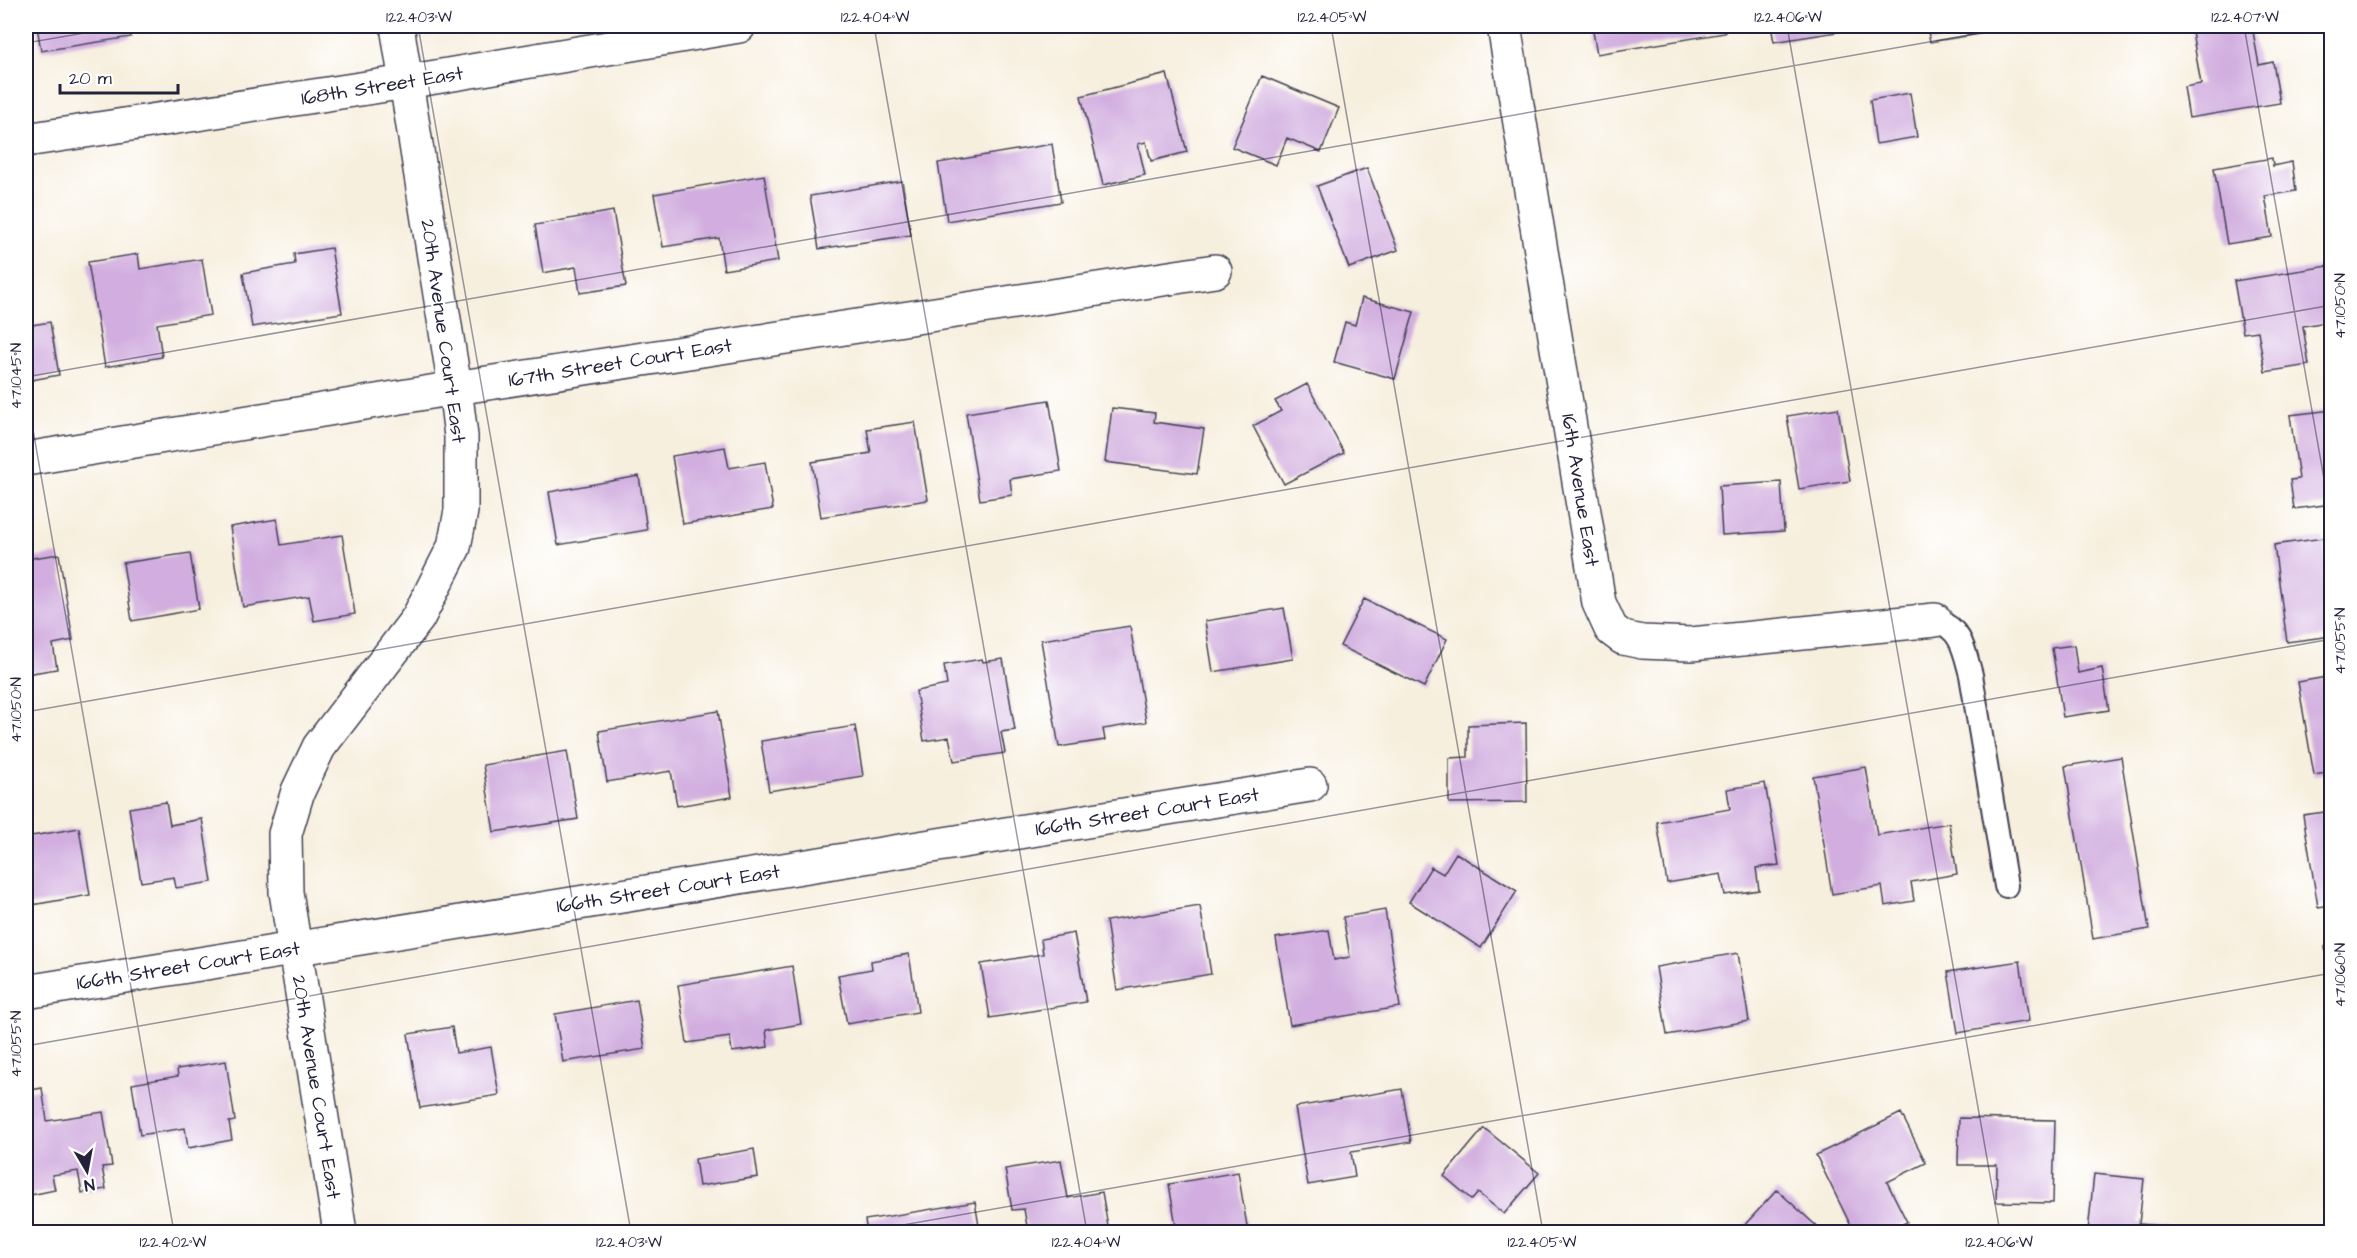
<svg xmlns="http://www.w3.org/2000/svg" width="2357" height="1258" font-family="'Architects Daughter',sans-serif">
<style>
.building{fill:#d1aedf}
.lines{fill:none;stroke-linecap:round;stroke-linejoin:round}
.service-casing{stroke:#424153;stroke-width:26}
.minor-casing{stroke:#424153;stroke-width:36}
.tertiary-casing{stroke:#424153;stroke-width:36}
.service{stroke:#fff;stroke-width:22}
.minor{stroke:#fff;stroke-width:33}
.tertiary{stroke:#fff;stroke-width:33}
.ticks{fill:none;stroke:#22223b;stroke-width:1.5;stroke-opacity:0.45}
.labels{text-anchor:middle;stroke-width:4.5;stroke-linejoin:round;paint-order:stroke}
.street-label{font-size:20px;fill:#22223b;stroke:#fff}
.neatline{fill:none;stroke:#22223b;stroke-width:2}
.ticks-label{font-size:15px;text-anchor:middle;fill:#22223b}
</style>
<rect width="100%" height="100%" fill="#fff"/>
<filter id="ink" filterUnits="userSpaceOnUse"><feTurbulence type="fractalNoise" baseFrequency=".0167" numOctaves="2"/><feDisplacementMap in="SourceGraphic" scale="12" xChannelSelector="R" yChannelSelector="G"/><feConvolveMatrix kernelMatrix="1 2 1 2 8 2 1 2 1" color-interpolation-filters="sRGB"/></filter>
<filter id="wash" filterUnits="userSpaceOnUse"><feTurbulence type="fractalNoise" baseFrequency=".008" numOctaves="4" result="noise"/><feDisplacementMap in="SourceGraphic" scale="24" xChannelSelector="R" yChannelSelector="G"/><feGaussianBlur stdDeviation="1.35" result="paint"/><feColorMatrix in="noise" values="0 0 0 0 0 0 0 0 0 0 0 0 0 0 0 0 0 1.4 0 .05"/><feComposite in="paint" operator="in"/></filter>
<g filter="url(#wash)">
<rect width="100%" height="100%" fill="#f7efde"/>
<g id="blocks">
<path class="building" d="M37 26H129L131 37 41 51Z
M1592 26H1724L1725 33 1597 54Z
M1771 26H1868V27L1774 42Z
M1927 26H1978L1980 34 1930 42Z
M2191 26H2252L2259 65 2273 62 2280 103 2189 118 2184 87 2201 84Z
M1167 74 1187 152 1151 161 1146 142 1138 144 1145 175 1103 185 1081 96Z
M1262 76 1339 108 1321 152 1287 138 1276 165 1232 147Z
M1910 93 1917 137 1876 144 1870 100Z
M1052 144 1061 202 947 221 938 163Z
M2272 158 2273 166 2292 162 2296 191 2265 196 2272 237 2227 244 2214 168Z
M1367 168 1398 250 1349 268 1317 186Z
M764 175 778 261 724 270 719 238 663 247 654 194Z
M902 181 911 235 819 249 810 196Z
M613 211 626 286 580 293 576 267 543 273 535 225Z
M331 248 342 313 252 327 243 273 295 264 294 254Z
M138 254 140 269 202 259 211 315 157 324 162 357 105 367 88 262Z
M2328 266 2332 288V321L2303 326 2309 365 2265 372 2258 331 2243 333 2234 281Z
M1362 298 1414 312 1395 379 1334 362 1345 322 1355 325Z
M50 322 59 375 26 381V326Z
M1307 384 1344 453 1284 484 1253 426 1281 411 1275 401Z
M1049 400 1061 471 1010 479 1012 495 980 500 966 413Z
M1112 408 1155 413 1154 422 1204 429 1197 474 1105 462Z
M1838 408 1850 481 1799 489 1787 416Z
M2332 410V504L2294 509 2290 480 2299 479 2290 415Z
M915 422 928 500 821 517 812 462 871 453 867 429Z
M725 447 729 468 765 462 773 509 683 524 672 456Z
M639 476 647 530 558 545 549 492Z
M1781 482 1784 531 1722 535 1719 486Z
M277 519 281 545 342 535 355 614 314 621 309 596 243 607 230 527Z
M2323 538 2329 582 2332 581V636L2287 642 2274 545Z
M190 553 199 609 132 621 123 563Z
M59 554 73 640 53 644 57 669 26 674V559Z
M1364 599 1447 639 1424 687 1340 646Z
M1284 608 1293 659 1213 672 1205 621Z
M1130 626 1146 722 1103 729 1105 740 1059 747 1041 640Z
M2074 645 2078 673 2102 668 2109 710 2063 717 2052 648Z
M982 659 983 662 1003 659 1015 730 1001 732 1005 753 954 761 949 737 924 741 916 691 947 685 944 665Z
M2332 676V772L2314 775 2298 682Z
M718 711 732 797 677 806 671 771 607 782 599 731Z
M1526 723 1527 802 1449 803V758L1468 757V725Z
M855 726 863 776 769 791 761 741Z
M567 751 578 819 494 832 483 765Z
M2121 757 2149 929 2093 939 2065 766Z
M1866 767 1877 835 1949 823 1957 874 1911 882 1914 901 1885 906 1882 886 1832 894 1813 776Z
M1765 783 1779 865 1756 868 1759 890 1725 895 1721 874 1667 883 1657 822 1730 809 1727 789Z
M166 802 170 825 202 819 212 882 176 888 174 877 141 882 129 808Z
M2332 811V905L2318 907 2303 815Z
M79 828 90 895 26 906V837Z
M1456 853 1517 891 1481 948 1409 902 1431 867 1443 874Z
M1200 906 1211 974 1117 990 1106 921Z
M1385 910 1400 1007 1290 1025 1276 938 1329 930 1334 960 1350 957 1343 917Z
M1074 933 1086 1002 990 1018 981 964 1043 954 1041 939Z
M2332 946V978H2330L2325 947Z
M1738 953 1749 1021 1667 1035 1656 967Z
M909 954 918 1012 847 1024 838 975 872 969 871 961Z
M2020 961 2029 1021 1958 1033 1948 972Z
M792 966 801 1024 766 1030 768 1047 732 1052 730 1037 687 1043 678 985Z
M637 1000 645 1049 563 1062 555 1014Z
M2332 1011V1042H2330L2325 1012Z
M452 1027 456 1053 491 1047 499 1095 420 1108 408 1034Z
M226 1061 235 1121 229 1122 232 1140 188 1148 185 1128 140 1135 132 1084 178 1076 177 1069Z
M42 1088 47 1121 103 1112 112 1166 102 1167 106 1189 82 1193 78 1171 52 1175 55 1190 26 1196V1091Z
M1402 1089 1411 1142 1351 1152 1355 1177 1308 1185 1295 1107Z
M1901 1113 1926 1163 1887 1182 1907 1222 1886 1232H1854L1816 1155Z
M1959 1118 2055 1120 2053 1203 1996 1202 1997 1165H1958Z
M1484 1128 1539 1173 1504 1214 1478 1193 1472 1200 1444 1176Z
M754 1149 758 1177 699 1186 695 1159Z
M1061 1160 1068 1198 1102 1192 1109 1232H1028L1024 1209 1012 1210 1005 1169Z
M1238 1172 1248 1232H1177L1169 1184Z
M2094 1174 2144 1179 2139 1224 2180 1228V1232H2088Z
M1777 1190 1823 1232H1738Z
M975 1202 980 1232H867L865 1220Z"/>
</g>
</g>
<g filter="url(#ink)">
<use href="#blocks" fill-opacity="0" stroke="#424153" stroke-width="1.5"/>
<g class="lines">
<defs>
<path id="service" d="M1935 620C1962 629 1964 650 1971 675L2006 886"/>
<path id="minor" d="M1504 26 1599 603 1611 629 1623 638 1642 642 1691 644 1935 620
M26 459 455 388 1215 271
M26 992 1310 785
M340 1232 286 892 285 834 298 791 319 747 418 618 454 547 461 511V436L455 388 397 26"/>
<path id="tertiary" d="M26 140 406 82 739 26"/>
</defs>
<use href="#service" class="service-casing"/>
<use href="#minor" class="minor-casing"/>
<use href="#tertiary" class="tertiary-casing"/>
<use href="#service" class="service"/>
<use href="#minor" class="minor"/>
<use href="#tertiary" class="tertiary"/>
</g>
</g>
<path class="ticks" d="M418 26 631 1232M874 26 1087 1232M1331 26 1543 1232M1787 26 2000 1232M2244 26 2332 524M26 43 125 26M26 377 2020 26M26 390 174 1232M26 712 2332 305M26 1046 2332 639M863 1232 2332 973"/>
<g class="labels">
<g class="street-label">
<text transform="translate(382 85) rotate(-9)" y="7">168th Street East</text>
<text transform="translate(444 331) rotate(82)" y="7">20th Avenue Court East</text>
<text transform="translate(620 362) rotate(-9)" y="7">167th Street Court East</text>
<text transform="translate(1581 490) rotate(81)" y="7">16th Avenue East</text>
<text transform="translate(1147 811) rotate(-9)" y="7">166th Street Court East</text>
<text transform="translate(668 888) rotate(-9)" y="7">166th Street Court East</text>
<text transform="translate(188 965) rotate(-9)" y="7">166th Street Court East</text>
<text transform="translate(317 1087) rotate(81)" y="7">20th Avenue Court East</text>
</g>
</g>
<rect width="2357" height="1258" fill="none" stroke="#fff" stroke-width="66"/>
<g transform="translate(87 1171) rotate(170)" stroke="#ffffff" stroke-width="4.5" paint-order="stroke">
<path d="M0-4.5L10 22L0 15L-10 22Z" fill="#22223b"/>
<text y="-9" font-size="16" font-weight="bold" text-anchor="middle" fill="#22223b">N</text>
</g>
<path d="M60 84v9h118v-9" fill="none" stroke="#22223b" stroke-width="3"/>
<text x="69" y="84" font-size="18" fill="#22223b" stroke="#ffffff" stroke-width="4.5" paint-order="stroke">20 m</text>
<rect x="33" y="33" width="2291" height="1192" class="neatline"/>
<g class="ticks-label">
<text x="419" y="22">122.403°W</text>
<text x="875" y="22">122.404°W</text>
<text x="1332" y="22">122.405°W</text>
<text x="1788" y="22">122.406°W</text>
<text x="2245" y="22">122.407°W</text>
<text transform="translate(2340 306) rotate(-90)" y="5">47.1050°N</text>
<text transform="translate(16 376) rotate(-90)" y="5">47.1045°N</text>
<text transform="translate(2340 641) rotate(-90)" y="5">47.1055°N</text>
<text transform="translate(16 710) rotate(-90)" y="5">47.1050°N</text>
<text transform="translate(2340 975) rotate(-90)" y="5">47.1060°N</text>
<text transform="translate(16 1044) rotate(-90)" y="5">47.1055°N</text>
<text x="173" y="1247">122.402°W</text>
<text x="629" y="1247">122.403°W</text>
<text x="1086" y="1247">122.404°W</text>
<text x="1542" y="1247">122.405°W</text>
<text x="1999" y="1247">122.406°W</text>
</g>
</svg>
